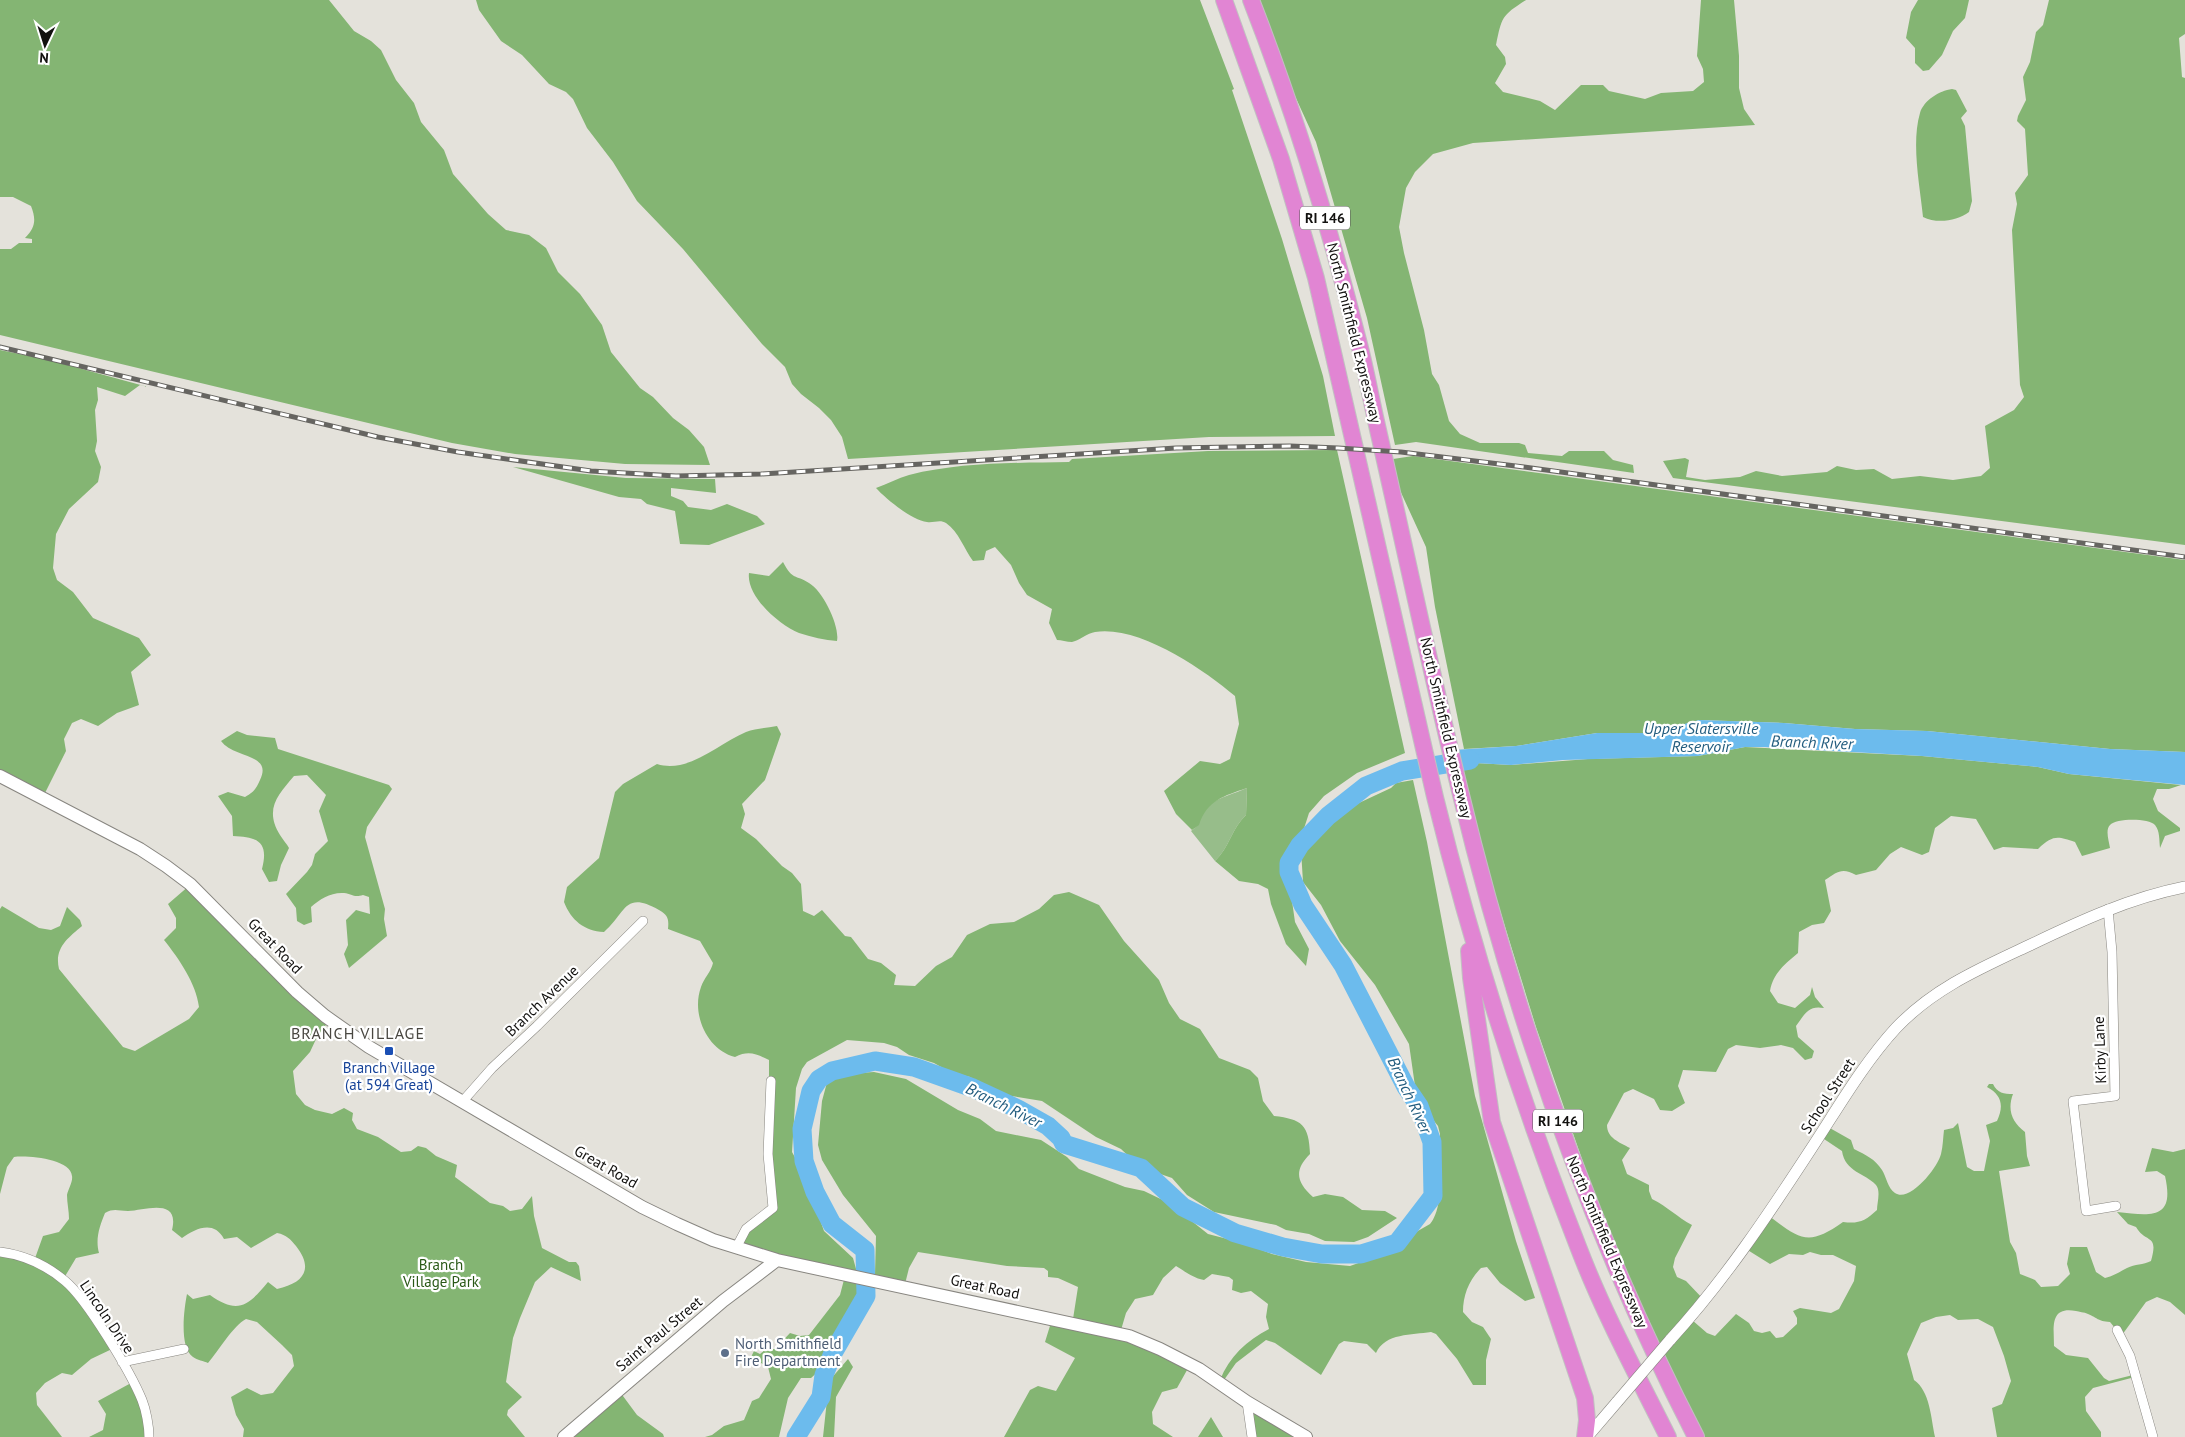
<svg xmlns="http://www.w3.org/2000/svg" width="2185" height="1437" font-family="'PT Sans',sans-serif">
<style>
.green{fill:#97bd8a}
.forest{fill:#84b573}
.water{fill:#6cbbed}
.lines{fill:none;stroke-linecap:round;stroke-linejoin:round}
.river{stroke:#6cbbed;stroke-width:19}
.minor-casing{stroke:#888680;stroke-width:10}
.tertiary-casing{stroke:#888680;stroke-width:12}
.secondary-casing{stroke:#888680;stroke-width:14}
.motorway-casing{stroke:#c1c1c1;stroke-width:18}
.minor{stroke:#fff;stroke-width:9}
.tertiary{stroke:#fff;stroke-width:11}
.secondary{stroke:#fff;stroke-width:12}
.motorway{stroke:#e185d3;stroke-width:16}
.rail-casing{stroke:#666561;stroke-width:5}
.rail{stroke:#fff;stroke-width:3;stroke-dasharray:9;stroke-linecap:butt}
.tertiary-bridge-casing{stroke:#888680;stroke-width:12;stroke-linecap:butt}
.tertiary-bridge{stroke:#fff;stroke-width:11}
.transit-dot{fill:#1a4fb4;stroke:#fff;stroke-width:2}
.service-dot{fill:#5c6f8a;stroke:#fff;stroke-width:2}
.labels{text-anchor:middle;stroke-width:4.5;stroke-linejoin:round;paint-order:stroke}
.shield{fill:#fff;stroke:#595857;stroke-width:1}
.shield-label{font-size:14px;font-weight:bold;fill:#12110f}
.street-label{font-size:15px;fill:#12110f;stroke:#fff}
.transit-label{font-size:15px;fill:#164399;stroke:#fff}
.park-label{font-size:15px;fill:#2a5917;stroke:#fff}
.service-label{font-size:15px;fill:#4e5e75;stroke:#fff;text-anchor:start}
.water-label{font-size:16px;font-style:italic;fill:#225c7e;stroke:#fff}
.neighbourhood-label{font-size:16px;letter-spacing:1px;fill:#494741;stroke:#fff}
</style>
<rect width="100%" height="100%" fill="#e4e2db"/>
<path class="green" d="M1247 788 1246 815C1232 828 1229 848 1215 861L1191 831C1203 823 1199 814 1209 805 1219 797 1236 793 1247 788Z"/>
<path class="forest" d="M0 0H329L354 31 371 41 381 50 396 80 414 103 421 122 444 150 453 174 488 214 506 230 529 235 546 248 558 272 580 294 602 325 611 352 640 388 653 397 673 418 689 430 704 447 710 465 625 464 515 454 452 443 0 335V249H11L19 243H32V239L25 238C36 227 36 219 31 206L13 197H0Z
M476 0H1200L1234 89 1232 90 1282 239 1323 376 1335 436 1209 437 848 459 842 437 831 420 819 408 801 394 792 384 785 367 762 344 683 249 637 201 613 162 587 128 573 99 566 92 549 84 522 55 501 41 479 10Z
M1256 0H1526C1501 16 1502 17 1496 45L1505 57 1506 64 1495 83 1503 92 1540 101 1555 110 1581 85H1603L1609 91 1645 99 1661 93 1693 91 1704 82 1703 69 1697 56 1701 0H1734L1739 56V88L1744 109 1755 125 1473 143 1433 154 1415 172 1406 188 1399 227 1404 253 1424 330 1432 374 1439 385 1449 421 1460 434 1480 443H1519L1525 445 1528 453 1562 456 1569 451H1604L1613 460 1633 465 1634 473 1416 442 1395 445 1367 318 1316 142 1284 72Z
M1918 0H1969L1965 18 1953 31 1942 55 1929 70 1923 71 1915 63V48L1906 38 1911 12Z
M2049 0H2185V34L2179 38 2182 77 2185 78V545L1673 478 1663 461 1685 458 1689 460 1686 477 1705 480 1740 477 1756 471 1782 476 1827 472 1837 466 1856 470 1874 469 1892 479 1920 476 1953 480 1981 476 1990 468 1985 426 2014 410 2024 397 2020 385 2012 230 2017 204 2015 193 2028 175 2025 129 2017 121 2018 116 2026 100 2023 77 2030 62 2036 32 2043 25Z
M1952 89 1956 90 1967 111 1961 118 1965 126 1972 201 1969 212C1957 221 1937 224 1923 217 1920 186 1911 144 1920 113 1924 100 1939 91 1952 89Z
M0 350 49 360 148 387 140 385 125 396 97 387 98 400 95 410 97 441 95 451 101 467 98 482 69 509 56 534 53 568 57 580 73 592 93 618 139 638 151 655 131 672 139 705 117 713 98 726 81 719 72 723 64 739 66 751 45 793 0 770Z
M1337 450 1405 753 1357 773 1324 796 1309 813 1299 844 1282 865V873L1292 901 1295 922 1309 949 1306 966 1286 944 1271 904 1268 889 1258 884 1239 881 1215 861C1229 848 1232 828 1246 815L1247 788C1224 796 1207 800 1199 825L1192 830 1176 814 1164 791 1200 761 1220 764 1230 759 1239 724 1235 696C1203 669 1139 625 1095 632 1088 633 1078 641 1072 642 1067 642 1061 640 1057 640L1049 623 1052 609 1027 595 1019 583 1011 565 995 547 986 551 984 560 973 561C964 549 959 532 946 523 940 519 934 523 927 522 913 521 886 499 876 488 887 484 898 478 909 475 961 462 1017 463 1069 462L1072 459 1208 451Z
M1413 456 2185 560V752L2110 749 1927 731 1855 729 1784 723 1700 720 1652 733H1597L1516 746 1464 749 1435 607 1426 547 1398 486 1393 459Z
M513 467 626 478 715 479 716 493 671 488V496L683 501 688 507 711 510 727 504 757 516 765 524 709 545 680 544 675 511 647 504 641 499 619 497Z
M783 562C793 581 795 574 809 583 823 591 840 626 837 641 825 640 811 637 799 633 779 625 746 596 749 573L769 576Z
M777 726 781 734 765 780 742 804 745 814 741 828 756 839 782 866 792 873 801 884 803 911 814 916 822 910 845 936 851 937 868 959 881 963 896 975 894 985 915 986 936 966 952 957 967 935 990 924 1014 922 1039 909 1054 895 1069 892 1099 905 1124 941 1159 980 1169 1003 1180 1019 1200 1029 1219 1058 1250 1070 1258 1078 1263 1101 1274 1116C1302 1119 1309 1125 1310 1154 1294 1170 1296 1182 1313 1197L1325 1194 1343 1197 1362 1210 1385 1211 1397 1218 1368 1237 1354 1242 1325 1241 1309 1234 1286 1230 1276 1225 1214 1212 1187 1195 1172 1178 1140 1167 1121 1149 1096 1137 1042 1101 999 1094 970 1077 950 1072 934 1063 909 1055 897 1047 884 1043 847 1040 807 1062 802 1069 796 1088 792 1152 804 1174 824 1231 853 1258 858 1276V1307L854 1318 836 1344 831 1360 811 1378H801L788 1398 779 1437H705L712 1435 724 1426 744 1420 752 1401 759 1398 771 1379 768 1367 751 1357 754 1351 760 1354 766 1349H775L790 1333 800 1336 809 1335 840 1295 846 1272 742 1248 745 1234 772 1210 769 1138V1060C756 1054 749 1050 735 1057 707 1050 691 1014 701 987 704 978 711 972 713 963L700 941 668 929C669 919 668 915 659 910 624 890 626 913 604 932 584 931 571 920 564 902L567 887 599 858 615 792 623 784 657 764C689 774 719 743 746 732 756 728 767 728 777 726Z
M237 731 247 735 275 738 278 749 389 785 392 789 367 827 365 837 385 909 384 919 387 936 349 968 344 954 348 945 346 920 356 910 370 914 369 897 363 895C354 898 352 894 344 893 331 892 320 899 311 907L312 922 304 925 297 921 296 908 286 894 307 872 312 865 315 854 328 841 319 811 326 795 307 775 294 776C278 795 264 809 280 835 283 840 287 844 289 848L281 865 277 881 269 882 262 869C269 842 258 837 233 836L232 816 218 796 228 792 245 797C254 792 256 789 260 780 273 753 234 759 221 741Z
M1745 747 1922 756 2038 767 2069 774 2181 785 2169 789H2157L2153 799 2158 811 2180 828V831L2165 836 2160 848C2159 840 2160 831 2155 825 2149 818 2116 818 2110 825 2105 830 2109 841 2110 848L2082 856 2075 842C2057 836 2053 835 2038 849L2003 847 1994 850 1976 819 1951 816 1935 828 1929 852 1922 855 1901 847 1890 854 1876 870 1856 875C1842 867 1837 872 1825 880L1831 911 1824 923 1812 925 1799 932 1798 953C1785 964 1773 973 1770 991L1778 1003 1795 1008 1810 995 1812 987 1815 997 1824 1008C1808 1005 1805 1014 1796 1026L1798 1037 1814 1051 1812 1058 1805 1060 1793 1048 1781 1045 1760 1048 1736 1045 1728 1049 1716 1072 1683 1070 1678 1086 1685 1103 1672 1111 1660 1110 1654 1099 1633 1089 1624 1093 1607 1125C1607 1138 1619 1142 1630 1148L1622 1160 1627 1174 1649 1185V1191L1652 1199C1668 1207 1677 1217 1692 1225L1675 1258 1673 1267 1677 1277 1686 1281 1705 1301 1692 1320 1707 1333 1715 1336 1736 1314 1749 1323 1754 1331 1762 1333 1770 1331 1776 1338 1783 1337 1797 1324V1318L1793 1311 1800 1308 1831 1313 1839 1309 1854 1281 1856 1266 1833 1255H1821L1810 1252 1803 1255 1789 1254 1770 1264 1746 1249 1769 1216C1800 1239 1808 1247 1843 1222 1859 1224 1865 1221 1877 1210 1877 1203 1881 1191 1876 1185 1865 1173 1845 1172 1842 1151L1821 1137 1828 1127 1851 1140 1854 1149C1866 1155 1875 1159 1882 1170 1886 1176 1888 1189 1895 1193 1910 1203 1938 1167 1941 1154 1943 1146 1943 1138 1944 1130L1953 1128 1958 1123 1967 1167 1974 1171H1984L1990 1141 1986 1125 1997 1121C2004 1106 2002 1095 1987 1087L1989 1084H1993C1997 1093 2004 1094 2013 1094 2007 1110 2012 1122 2025 1132L2027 1156 2030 1166 1999 1171 2010 1242 2016 1253 2020 1274 2035 1280 2041 1287 2058 1286 2070 1274 2067 1264 2070 1247H2087L2096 1272 2105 1278C2114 1276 2119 1272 2127 1268 2135 1264 2143 1265 2151 1261 2159 1233 2146 1244 2136 1227L2128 1224 2117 1212C2152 1216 2175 1220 2165 1176L2157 1171 2145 1172 2152 1148 2173 1152 2185 1149V1315L2170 1302 2157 1297 2146 1302 2122 1335 2120 1334 2110 1322C2097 1321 2098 1318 2088 1314 2084 1312 2079 1312 2076 1311 2049 1306 2054 1328 2054 1346L2066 1355 2088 1358 2104 1378 2109 1381 2133 1375 2135 1377 2093 1388 2085 1397 2086 1411 2101 1432V1437H1997L1992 1408 2002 1404 2011 1381 2004 1356 1993 1327 1978 1319 1958 1320 1950 1315 1936 1317 1921 1323 1907 1354 1914 1380C1930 1391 1931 1418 1935 1437H1695L1615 1254 1536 1027 1473 823 1463 767 1475 763 1511 765 1588 759 1698 756Z
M1413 780 1427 842 1475 1096 1516 1241 1535 1298 1525 1301 1500 1283 1487 1267 1481 1268C1469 1280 1463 1295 1463 1312L1472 1322 1483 1327 1491 1339 1486 1360V1385H1473L1457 1359 1436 1334 1431 1332C1412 1335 1385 1333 1376 1353L1367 1344 1344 1341 1339 1344 1321 1375 1275 1343 1266 1340 1236 1363 1224 1380H1220C1229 1357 1247 1340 1269 1329L1266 1317 1268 1304 1251 1291 1241 1293 1232 1290 1233 1280 1229 1277 1212 1274 1204 1280C1193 1278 1186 1272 1176 1266L1163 1278 1153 1295 1135 1299 1126 1313 1121 1330 1191 1363 1177 1388 1162 1392 1152 1412 1153 1424 1173 1437H1004L1030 1390 1038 1386 1056 1391 1075 1358 1045 1342 1053 1316 1073 1319 1078 1287 1058 1278 1048 1277V1271L1044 1268 1007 1266 918 1252 909 1268 905 1284 875 1275 876 1236 843 1195 822 1160 818 1145 822 1101 829 1075 874 1072 906 1079 958 1110 980 1119 996 1131 1041 1140 1067 1157 1079 1169 1125 1187 1144 1191 1169 1203 1208 1234 1243 1243 1272 1254 1306 1262 1350 1266 1367 1260 1430 1224C1445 1207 1440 1157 1440 1134L1438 1126 1426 1111 1415 1086 1409 1044 1375 985 1340 941 1321 905 1303 882 1301 850 1307 841 1346 809 1391 788 1396 783Z
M190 885 331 1018 317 1037 310 1052 293 1071 296 1094 305 1105 315 1110 332 1114 344 1108 353 1113 352 1120 357 1129 378 1137 401 1152 411 1151 418 1146 426 1148 436 1156 457 1165 455 1177 490 1203 503 1206 510 1211 522 1209 532 1196 534 1216 542 1248 569 1262H576L579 1266 581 1281 551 1267 535 1282 520 1318 513 1338 506 1382 522 1397 508 1410 507 1415 525 1437H243L244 1429 236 1415 231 1397 247 1388 261 1395 273 1393 294 1366 292 1355 282 1345 257 1322 246 1319C233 1326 219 1350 208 1363 204 1361 197 1360 193 1357 179 1348 184 1309 187 1294L193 1299 210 1295C238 1315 248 1306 268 1282L277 1289C304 1283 314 1269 296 1246 290 1239 287 1235 277 1233L251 1248 237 1237 224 1239C214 1220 196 1228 182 1238L172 1230C180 1197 145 1210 128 1211 118 1211 114 1208 105 1213 100 1225 95 1239 99 1253L76 1258 64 1278 112 1349 91 1359 72 1375 62 1373 45 1383 36 1393 37 1405 62 1437H0V1253L34 1261 43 1236 59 1232 69 1219C69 1211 67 1203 67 1195 68 1189 73 1182 72 1176 71 1159 27 1155 14 1157L7 1167 0 1194V909L2 906 39 928 51 930 60 926 67 907 80 920 82 926C68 938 54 948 59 969L123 1047 135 1051 189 1019 199 1007C196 983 179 959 164 940L176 928V918L168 904Z
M848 1359 853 1367 836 1397 834 1437H823L829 1381Z
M131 1383 134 1385 149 1437H89L103 1430 106 1414 98 1401Z
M620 1392 637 1415 663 1434 664 1437H566Z
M1249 1406 1307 1437H1245H1251Z
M1211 1417 1223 1437H1198Z"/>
<path class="water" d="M1699 720 1784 723 1855 729 1927 731 2110 749 2185 752V785L2069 774 2038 767 1922 756 1764 747H1745L1698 756 1563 760 1511 765 1475 763 1457 768 1453 750 1516 746 1597 733H1651Z"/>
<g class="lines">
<path class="river" d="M796 1437 821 1397 824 1375 833 1353 866 1296 865 1250 832 1224 815 1192 804 1161 802 1129 811 1091 819 1079 832 1071 875 1061 914 1067 973 1088 1018 1109 1048 1126 1061 1138 1064 1144 1141 1168 1183 1207 1235 1233 1283 1247 1322 1254H1361L1397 1243 1433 1196 1432 1142 1419 1106 1406 1087 1343 965 1303 905 1289 872V863L1300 845 1328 816 1366 786 1402 771 1470 760"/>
<defs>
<path id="minor" d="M2108 909 2112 952 2115 1096 2073 1101 2086 1211 2116 1206
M462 1102 492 1068 537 1026 643 921
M736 1248 746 1229 773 1208 768 1154 771 1081
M0 1252C24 1255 46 1265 65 1281 87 1299 131 1373 142 1400 146 1410 149 1426 149 1437
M2117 1330 2130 1356 2153 1437
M122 1362 184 1349
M1247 1402 1252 1437"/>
<path id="tertiary" d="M1670 1340C1724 1281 1768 1215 1811 1149 1838 1108 1863 1064 1896 1028 1934 988 1981 968 2030 945 2080 921 2130 898 2185 887
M1587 1437 1617 1402"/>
<path id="secondary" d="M0 776 140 849 166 866 190 884 297 992 325 1016 369 1047 642 1207 677 1224 713 1240 777 1260 1129 1336 1160 1349 1199 1369 1247 1402 1306 1437
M564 1437 723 1301 777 1260"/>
<path id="motorway" d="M1224 0 1281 159 1316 278 1435 797C1473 951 1521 1102 1579 1249 1604 1314 1637 1375 1668 1437
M1251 0C1294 110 1329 225 1358 340 1365 366 1370 394 1376 421 1404 544 1430 668 1460 791 1514 1015 1590 1232 1696 1437
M1469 951 1471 978 1492 1122 1585 1398 1587 1420 1585 1437"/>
</defs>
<use href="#minor" class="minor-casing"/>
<use href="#tertiary" class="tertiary-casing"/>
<use href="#secondary" class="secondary-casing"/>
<use href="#motorway" class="motorway-casing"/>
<use href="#minor" class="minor"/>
<use href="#tertiary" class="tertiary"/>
<use href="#secondary" class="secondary"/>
<use href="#motorway" class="motorway"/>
<defs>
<path id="rail" d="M0 347 378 437 458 452 591 471 676 476 761 474 1176 448 1290 446 1338 448 1401 452 1524 467 2185 557"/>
</defs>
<use href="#rail" class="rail-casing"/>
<use href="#rail" class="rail"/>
<defs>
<path id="tertiary-bridge" d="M1617 1402 1670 1340"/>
</defs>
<use href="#tertiary-bridge" class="tertiary-bridge-casing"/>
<use href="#tertiary-bridge" class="tertiary-bridge"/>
</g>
<rect class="transit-dot" x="384" y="1046" width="10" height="10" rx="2.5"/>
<circle class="service-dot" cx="725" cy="1353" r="5"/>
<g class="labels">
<g class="shield">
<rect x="1300" y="206.5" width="50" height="23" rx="4"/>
<rect x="1533" y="1109.5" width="50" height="23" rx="4"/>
</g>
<g class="shield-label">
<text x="1325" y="223">RI 146</text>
<text x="1558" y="1126">RI 146</text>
</g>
<g class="street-label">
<text transform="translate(1354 333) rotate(76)" y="5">North Smithfield Expressway</text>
<text transform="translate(1446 728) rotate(77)" y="5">North Smithfield Expressway</text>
<text transform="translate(275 946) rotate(46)" y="5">Great Road</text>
<text transform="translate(542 1001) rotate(-44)" y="5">Branch Avenue</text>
<text transform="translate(2100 1050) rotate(-92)" y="5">Kirby Lane</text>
<text transform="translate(1828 1096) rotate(-57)" y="5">School Street</text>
<text transform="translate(606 1167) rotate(30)" y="5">Great Road</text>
<text transform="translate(1607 1242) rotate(67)" y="5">North Smithfield Expressway</text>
<text transform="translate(985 1287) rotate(12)" y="5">Great Road</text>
<text transform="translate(107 1317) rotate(56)" y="5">Lincoln Drive</text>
<text transform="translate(659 1334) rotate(-40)" y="5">Saint Paul Street</text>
</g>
<g class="transit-label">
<text x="389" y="1073">Branch Village<tspan x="389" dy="17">(at 594 Great)</tspan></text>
</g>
<g class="park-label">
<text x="441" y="1270">Branch<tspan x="441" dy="17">Village Park</tspan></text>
</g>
<g class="service-label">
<text x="735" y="1349">North Smithfield<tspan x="735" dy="17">Fire Department</tspan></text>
</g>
<g class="water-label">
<text x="1701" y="734">Upper Slatersville<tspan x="1701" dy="18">Reservoir</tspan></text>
<text transform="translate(1812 742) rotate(2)" y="6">Branch River</text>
<text transform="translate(1410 1095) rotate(65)" y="6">Branch River</text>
<text transform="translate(1004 1105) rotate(26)" y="6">Branch River</text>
</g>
<g class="neighbourhood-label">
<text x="358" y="1039">BRANCH VILLAGE</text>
</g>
</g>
<g transform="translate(45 45) rotate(184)" stroke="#ffffff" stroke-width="4" paint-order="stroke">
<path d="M0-4L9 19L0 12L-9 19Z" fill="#12110f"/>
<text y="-8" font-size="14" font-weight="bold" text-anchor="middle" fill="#12110f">N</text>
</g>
</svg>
